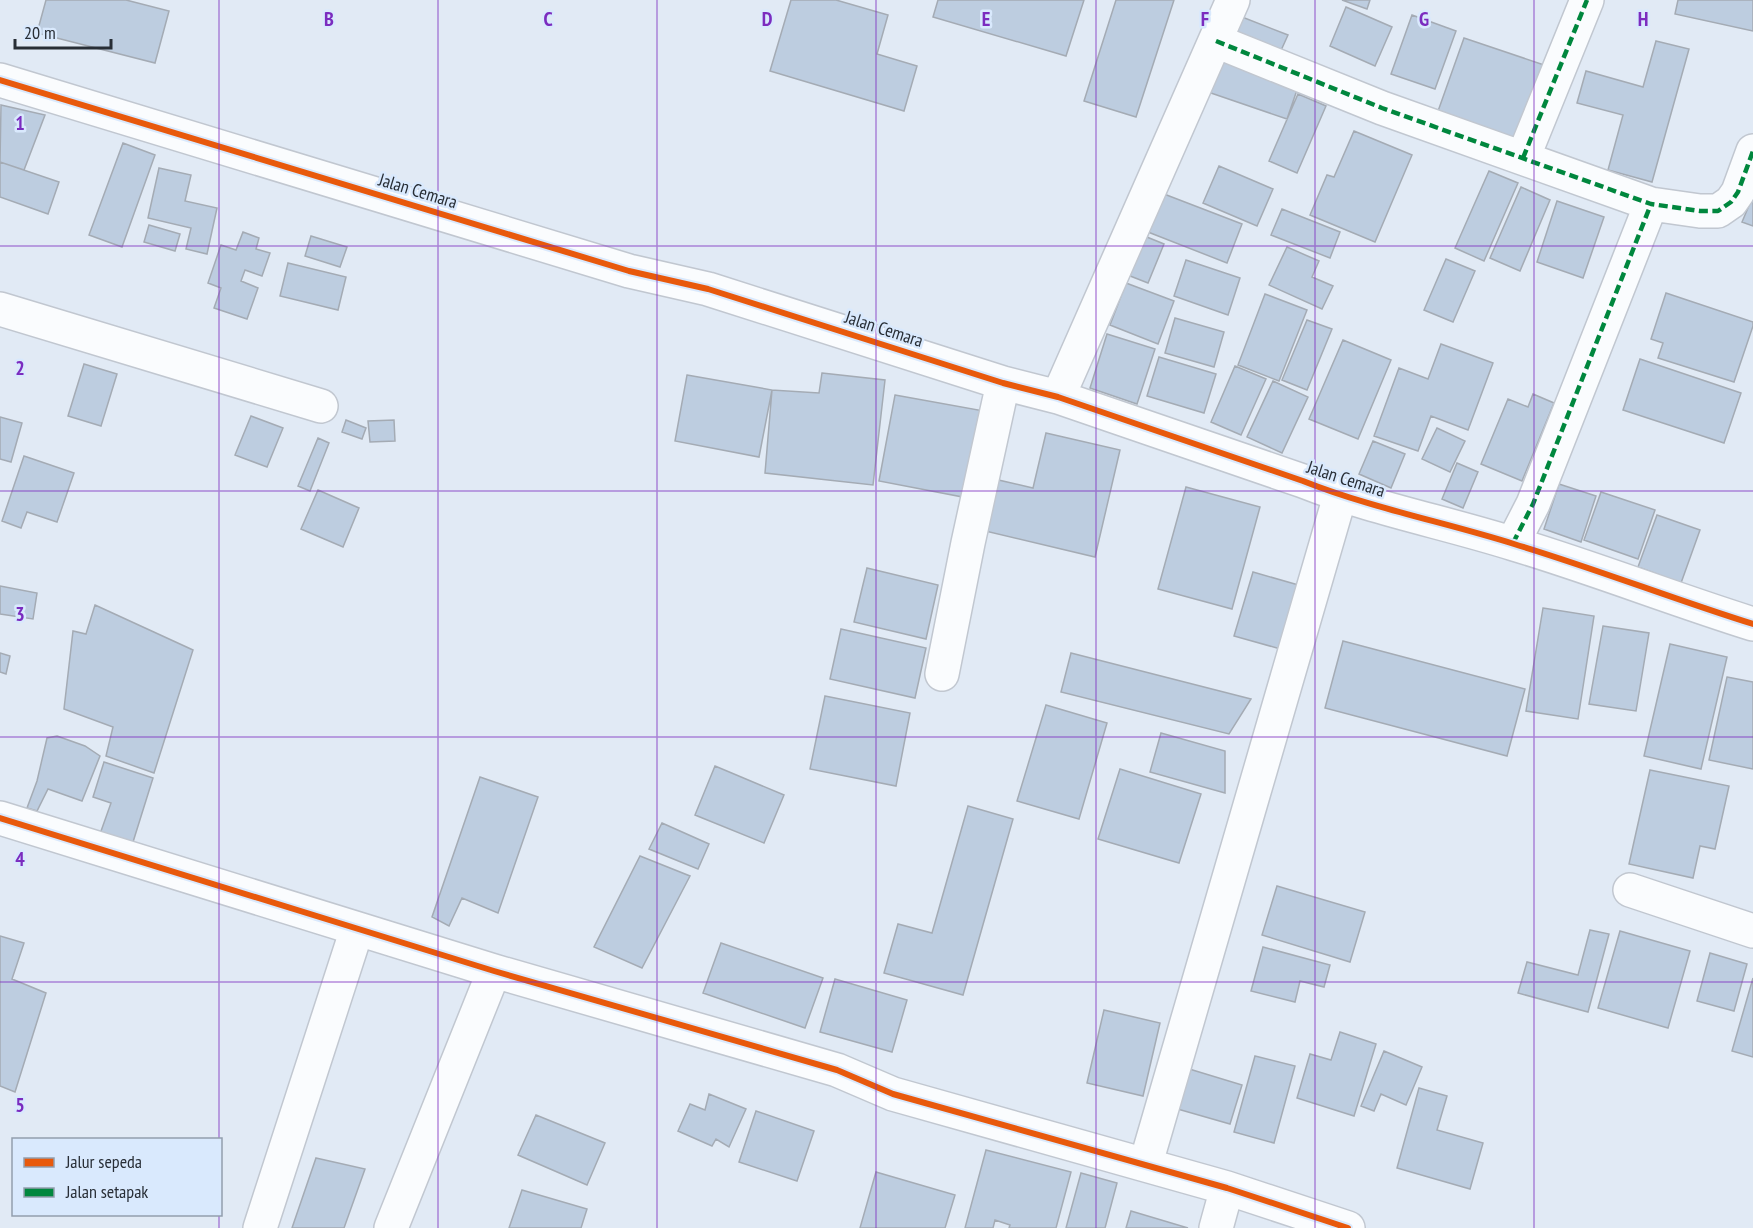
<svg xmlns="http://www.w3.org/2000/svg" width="1753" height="1228" font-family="'PT Sans Narrow',sans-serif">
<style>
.building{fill:#bdcde0;stroke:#a4abb4;stroke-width:1.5}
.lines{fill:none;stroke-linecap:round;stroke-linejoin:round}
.minor-casing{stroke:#c1c7d0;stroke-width:36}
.minor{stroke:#fafcfe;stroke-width:33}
.quiet{stroke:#00873e;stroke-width:4.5;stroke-dasharray:9 4.5;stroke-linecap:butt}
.cycleway-casing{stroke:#d9e9fd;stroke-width:10}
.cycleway{stroke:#e8590c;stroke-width:6}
.grid{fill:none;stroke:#7b2cbf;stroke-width:1.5;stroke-opacity:0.55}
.labels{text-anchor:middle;stroke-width:5;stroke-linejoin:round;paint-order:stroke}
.street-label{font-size:18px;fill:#282e36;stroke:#d9e9fd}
.grid-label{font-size:20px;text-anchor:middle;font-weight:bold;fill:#7b2cbf;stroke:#d9e9fd;stroke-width:5;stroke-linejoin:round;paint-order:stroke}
</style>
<rect width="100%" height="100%" fill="#e1eaf5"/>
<path class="building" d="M46 0H126L169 11 155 63 37 33Z
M791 0H836L888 15 877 54 917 66 904 111 770 71Z
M938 0H1084L1066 56 933 17Z
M1116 0H1174L1136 117 1084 101Z
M1342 0H1370L1367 9Z
M1678 0H1753V31L1675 14Z
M1346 7 1392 27 1375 66 1330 46Z
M1237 15 1288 35 1278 57 1228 37Z
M1412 15 1456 31 1435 89 1391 74Z
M1464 38 1550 67 1524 143 1437 114Z
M1656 41 1689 49 1652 182 1608 170 1623 115 1577 103 1586 71 1643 87Z
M1219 59 1298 87 1287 119 1208 92Z
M1298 94 1326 106 1297 173 1269 161Z
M1 105 45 115 24 170 0 162Z
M1354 131 1412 155 1375 242 1310 215 1327 175 1334 177Z
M123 143 155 155 122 247 89 235Z
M0 162 59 182 48 214 0 197Z
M1219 166 1273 189 1257 226 1203 203Z
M159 168 191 175 185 201 217 208 207 254 186 249 191 228 148 218Z
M1489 171 1518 183 1484 261 1455 248Z
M1521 187 1550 200 1520 271 1490 258Z
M1164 194 1242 224 1227 263 1148 232Z
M1753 196V226L1742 222Z
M1557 201 1604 217 1583 278 1537 262Z
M1282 209 1340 232 1330 258 1271 235Z
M149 225 180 234 175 251 144 242Z
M243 232 259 238 256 249 270 253 262 276 245 270 241 281 258 288 247 319 214 308 221 288 208 283 221 245 236 250Z
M1137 233 1164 244 1148 283 1120 272Z
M311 236 347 247 340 267 305 256Z
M1287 247 1319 261 1312 277 1333 286 1322 309 1269 285Z
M1446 259 1475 271 1453 322 1424 310Z
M1186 260 1240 278 1228 315 1174 296Z
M288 263 346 277 338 310 280 296Z
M1126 283 1174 301 1158 344 1110 325Z
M1666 293 1753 322V326L1734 382 1658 358 1663 343 1651 339Z
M1265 294 1307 310 1279 381 1238 365Z
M1175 318 1224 332 1214 367 1165 353Z
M1307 320 1332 329 1307 390 1282 380Z
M1107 334 1155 349 1137 404 1090 388Z
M1343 340 1391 360 1358 439 1309 419Z
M1441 344 1493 363 1468 430 1431 416 1418 451 1374 436 1399 368 1428 379Z
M1159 357 1216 374 1204 413 1147 396Z
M1640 359 1741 393 1724 443 1623 410Z
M84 364 117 374 101 426 68 416Z
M1235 366 1266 379 1241 435 1211 422Z
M822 373 885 380 873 485 765 473 772 390 819 393Z
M687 375 772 390 759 457 675 441Z
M1273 381 1308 397 1282 453 1247 437Z
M1533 394 1554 403 1522 481 1481 464 1508 399 1528 407Z
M895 395 984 411 968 498 879 481Z
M251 416 283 428 267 467 235 455Z
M0 417 22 423 11 462 0 459Z
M346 420 366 428 362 439 342 432Z
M394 420 395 441 370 442 368 421Z
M1437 428 1465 441 1450 472 1422 459Z
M1046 433 1120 450 1095 557 981 530 994 479 1033 488Z
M318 438 329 443 310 491 298 486Z
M1373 441 1405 454 1391 488 1359 474Z
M24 456 74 473 57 522 27 512 21 528 2 521Z
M1457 463 1478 472 1463 508 1442 499Z
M1559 484 1596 496 1581 542 1544 529Z
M1186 487 1260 507 1232 609 1158 589Z
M318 490 359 508 343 547 301 529Z
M1601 492 1655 510 1638 559 1584 540Z
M1657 515 1700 530 1681 583 1638 567Z
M867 568 938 585 926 639 854 622Z
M1253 572 1302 586 1284 650 1234 636Z
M0 586 37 593 33 619 0 614Z
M95 605 193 650 154 773 106 756 113 727 64 709 73 631 86 634Z
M1543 608 1594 616 1578 719 1526 711Z
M1603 626 1649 633 1636 711 1589 704Z
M841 629 926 648 915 698 830 679Z
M1343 641 1525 689 1507 756 1325 708Z
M1670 644 1727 657 1701 769 1644 756Z
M0 653 10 656 6 674 0 672Z
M1071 653 1251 699 1229 734 1061 692Z
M1727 677 1753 682V769L1709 760Z
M825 696 910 713 896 786 810 769Z
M1046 705 1107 723 1079 819 1017 801Z
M1161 733 1225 751V793L1150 772Z
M57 736 85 746 100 756 82 801 48 789 37 811 27 808 37 781 47 738Z
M104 762 153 778 133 842 100 834 111 803 93 797Z
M715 766 784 795 764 843 695 815Z
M1120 769 1201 794 1179 863 1098 839Z
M1650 770 1729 786 1715 849 1700 846 1693 878 1629 864Z
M480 777 538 797 498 913 462 898 449 926 432 917Z
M968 806 1013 819 963 995 884 973 898 924 932 933Z
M662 823 709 844 698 869 649 849Z
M640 856 690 876 642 968 594 947Z
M1277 886 1365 912 1350 962 1262 935Z
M1590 930 1609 934 1588 1012 1518 993 1527 962 1578 975Z
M1620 931 1690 951 1668 1028 1598 1008Z
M0 936 24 943 12 979 46 993 15 1092 0 1086Z
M721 943 823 978 805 1028 703 993Z
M1263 947 1330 965 1324 987 1300 981 1295 1002 1251 991Z
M1710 953 1747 964 1734 1011 1697 1001Z
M1753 978V1057L1732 1051Z
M835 979 907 1000 892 1052 820 1032Z
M1104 1010 1160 1023 1143 1096 1087 1083Z
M1340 1032 1376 1044 1354 1116 1297 1098 1310 1054 1331 1060Z
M1384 1051 1422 1067 1406 1105 1381 1094 1374 1111 1361 1106Z
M1255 1056 1295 1066 1274 1143 1234 1132Z
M1186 1068 1242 1085 1230 1124 1174 1108Z
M1419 1088 1447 1096 1437 1130 1483 1143 1470 1189 1397 1168Z
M709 1094 746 1109 729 1147 716 1139 712 1146 678 1131 690 1104 705 1110Z
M756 1111 814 1131 797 1181 739 1162Z
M536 1115 605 1143 587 1185 518 1155Z
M986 1150 1071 1172 1056 1228H1009L1010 1225 995 1220 993 1228H965Z
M316 1158 365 1169 344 1228H292Z
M876 1172 955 1195 945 1228H860Z
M1081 1173 1117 1183 1105 1228H1066Z
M522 1190 587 1209 581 1228H509Z
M1131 1211 1188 1228H1126Z"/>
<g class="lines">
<defs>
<path id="minor" d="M1216 41 1382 108 1651 204 1700 211H1718L1731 202 1738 192 1753 151
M0 80 629 271 708 289 1003 383 1058 397 1303 481C1371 508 1444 522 1514 544 1594 568 1673 599 1753 624
M1523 158 1587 0
M0 309 321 406
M1058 397 1233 0
M1513 543 1533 504 1651 204
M942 674 968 543 1003 383
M0 818 494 971 837 1070 893 1094 1227 1188 1348 1228
M1630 890 1753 931
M1146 1163 1340 496
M260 1228 357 929
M391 1228 494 971
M1216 1228 1227 1188"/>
</defs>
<use href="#minor" class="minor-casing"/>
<use href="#minor" class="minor"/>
<path class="quiet" d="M1216 41 1382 108 1651 204 1700 211H1718L1731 202 1738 192 1753 151
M1523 158 1587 0
M1513 543 1533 504 1651 204"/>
<defs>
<path id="cycleway" d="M0 80 629 271 708 289 1003 383 1058 397 1303 481C1371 508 1444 522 1514 544 1594 568 1673 599 1753 624
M0 818 494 971 837 1070 893 1094 1227 1188 1348 1228"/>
</defs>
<use href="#cycleway" class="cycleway-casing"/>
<use href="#cycleway" class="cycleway"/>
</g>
<path class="grid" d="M219 0V1140M438 0V1228M657 0V1228M876 0V1228M1096 0V1228M1315 0V1228M1534 0V1228M0 246H1753M0 491H1753M0 737H1753M0 982H1753M219 1214V1228"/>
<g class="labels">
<g class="street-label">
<text transform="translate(418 191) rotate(17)" y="6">Jalan Cemara</text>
<text transform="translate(884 329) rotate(18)" y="6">Jalan Cemara</text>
<text transform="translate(1346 479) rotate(18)" y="6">Jalan Cemara</text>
</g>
</g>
<g class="grid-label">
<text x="329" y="26">B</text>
<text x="548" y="26">C</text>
<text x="767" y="26">D</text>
<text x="986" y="26">E</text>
<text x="1205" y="26">F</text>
<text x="1424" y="26">G</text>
<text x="1643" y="26">H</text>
<text x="20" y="130">1</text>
<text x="20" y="375">2</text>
<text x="20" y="621">3</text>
<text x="20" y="866">4</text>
<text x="20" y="1112">5</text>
</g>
<rect x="12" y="1138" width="210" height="78" fill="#d9e9fd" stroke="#929ead" stroke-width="1.5"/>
<rect x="24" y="1158" width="30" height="9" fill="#e8590c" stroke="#929ead" stroke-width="1.5"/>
<text x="66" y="1168" font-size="18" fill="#282e36">Jalur sepeda</text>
<rect x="24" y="1188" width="30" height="9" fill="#00873e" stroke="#929ead" stroke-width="1.5"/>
<text x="66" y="1198" font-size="18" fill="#282e36">Jalan setapak</text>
<path d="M15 39v9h96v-9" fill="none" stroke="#282e36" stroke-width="3"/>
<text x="24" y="39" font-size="18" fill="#282e36" stroke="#d9e9fd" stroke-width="4.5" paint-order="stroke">20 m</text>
</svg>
